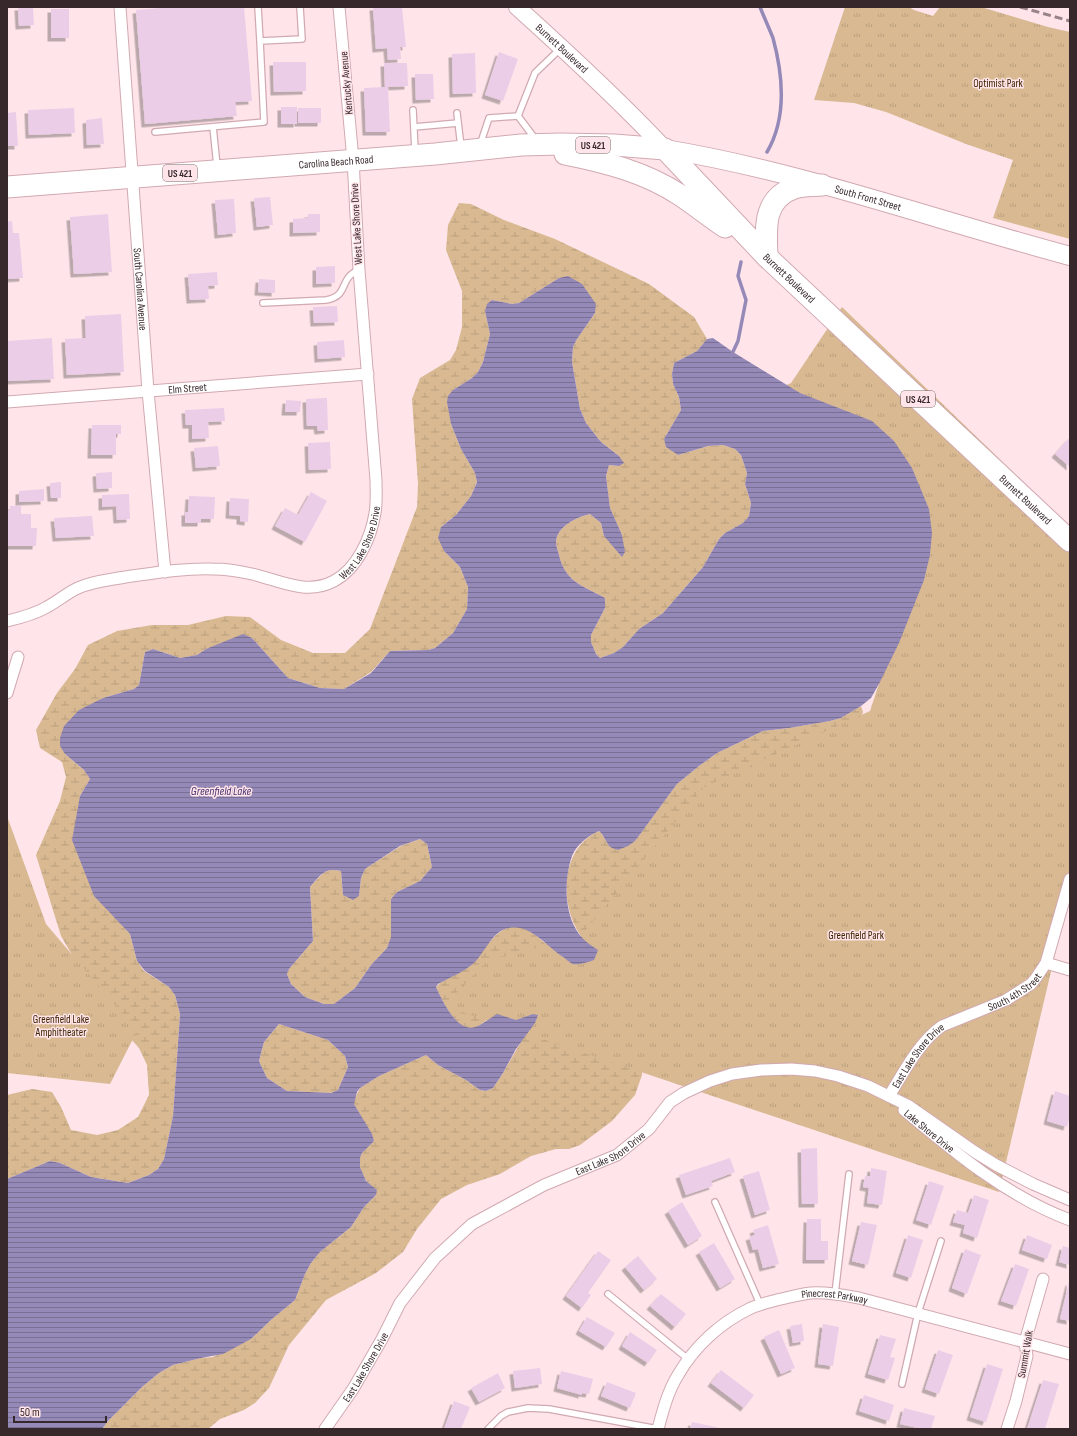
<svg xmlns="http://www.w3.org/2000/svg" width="1077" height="1436" font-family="'Sofia Sans Condensed',sans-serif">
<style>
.wetland{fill:url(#wetland-marsh)}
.park{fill:url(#park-tufts)}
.water{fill:url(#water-rules);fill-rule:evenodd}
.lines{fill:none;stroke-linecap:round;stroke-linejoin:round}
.stream{stroke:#9589b8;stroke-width:3.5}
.building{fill:#ebcde7;filter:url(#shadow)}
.lane-casing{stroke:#d1a9b1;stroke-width:8}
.street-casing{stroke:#d1a9b1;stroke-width:13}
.secondary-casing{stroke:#d1a9b1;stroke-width:18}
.primary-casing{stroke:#d1a9b1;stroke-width:20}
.highway-casing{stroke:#d1a9b1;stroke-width:23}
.lane{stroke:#fff;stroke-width:5.5}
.street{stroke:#fff;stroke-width:11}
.secondary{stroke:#fff;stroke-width:16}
.primary{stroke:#fff;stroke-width:18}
.highway{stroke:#fff;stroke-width:21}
.rail{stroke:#988488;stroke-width:3;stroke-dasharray:8 4;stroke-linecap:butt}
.labels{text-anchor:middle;stroke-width:3;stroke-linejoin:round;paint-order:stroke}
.shield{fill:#ffe5ea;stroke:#736164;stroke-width:1}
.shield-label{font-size:10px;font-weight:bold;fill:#37282b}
.street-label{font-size:11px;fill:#37282b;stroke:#ffe5ea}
.park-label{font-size:11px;fill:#3b2400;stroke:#ffe5ea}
.water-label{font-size:12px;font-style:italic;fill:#473470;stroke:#ffe5ea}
</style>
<defs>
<pattern id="wetland-marsh" width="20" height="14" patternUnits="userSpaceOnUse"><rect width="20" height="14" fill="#d8b992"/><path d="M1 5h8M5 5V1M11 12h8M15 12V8" fill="none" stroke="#ba9f7e"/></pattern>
<pattern id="park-tufts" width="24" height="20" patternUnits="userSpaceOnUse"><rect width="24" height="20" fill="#d8b992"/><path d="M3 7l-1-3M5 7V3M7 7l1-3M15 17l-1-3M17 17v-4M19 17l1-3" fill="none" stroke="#ba9f7e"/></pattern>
<pattern id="water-rules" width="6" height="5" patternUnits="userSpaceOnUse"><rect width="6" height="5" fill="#9589b8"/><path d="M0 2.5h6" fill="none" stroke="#7a7096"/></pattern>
<filter id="shadow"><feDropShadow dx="-3.5" dy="3.5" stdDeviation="0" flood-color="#0004"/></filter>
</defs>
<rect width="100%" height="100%" fill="#ffe5ea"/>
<path class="wetland" d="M459 203 471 204 504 220 555 239 649 284 694 317 707 339 697 351 674 363 672 374 673 384 679 397 681 410 664 439 678 455 708 446 723 445 735 449 741 455 747 473 745 484 751 503 749 516 743 523 725 533 719 539 703 567 663 613 639 629 623 647 614 653 600 658 596 654 591 642V635L605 608V598C595 592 581 587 572 579 565 572 561 564 559 555 558 551 556 546 556 542 557 526 577 517 590 514L601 523 604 536 622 535 610 509 606 476 609 465 619 466V456L601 442 586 423 580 409 572 362 573 347 577 339 595 313 559 278 519 303 512 304 492 300 485 311 490 334 483 362 478 372 472 378 453 390 451 424 461 449 475 473 477 481 471 496 456 515 441 527 444 551 460 567 468 587 467 609 453 633 435 648 428 650 390 651 371 672 344 689 320 688 288 678 252 638 206 649 197 655 180 658 153 649 145 652 139 685 134 689 103 698 65 754 84 770 90 779 80 796 94 895 130 934 137 961 144 971 169 987 175 995 180 1014 173 1116 164 1159 158 1169 149 1175 128 1183 91 1177 60 1163 50 1161 7 1179V1095L32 1089 52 1092 61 1107 71 1130 97 1135 118 1130 138 1117 149 1095 147 1065 139 1048 121 1028 82 972 61 936 36 855 60 801 66 777 62 762 40 748 36 730 57 693 75 669 88 645 117 631 152 625H188L226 616 250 617 281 640 313 653H345L370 629 417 507 418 484 412 399 420 378 450 360 456 350 462 327V291L446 250 448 225Z
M861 706 863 712 859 722 642 1064V1075L635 1095 612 1121 580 1145 569 1149H556L531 1156 500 1174 467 1185 441 1199 417 1229 403 1252 376 1273 326 1300 289 1345 269 1388 255 1403 244 1410 220 1419 208 1429H102L108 1421 142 1387 159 1373 173 1365 201 1358 213 1357 251 1339 272 1319 295 1300 305 1274 311 1263 320 1252 351 1227 364 1207 376 1195C369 1183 352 1166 363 1152 366 1148 370 1144 374 1141L354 1104V1100L360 1088 379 1076 426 1055 438 1065 466 1080 480 1090 486 1091 493 1088 503 1073 522 1040 529 1031 488 1019C484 1022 479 1026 475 1028 456 1032 442 1000 436 987 445 977 460 974 470 965 487 951 497 918 526 929 533 932 540 939 546 944L584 940C559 910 558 849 599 831L602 834 609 846 635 841 677 784 699 766 717 753 763 731 789 728 830 721 841 718Z
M420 839 427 844 432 867 420 881 397 892 391 899V938L387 948 371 965 355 988 334 1004H324L305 997 291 984 287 974 289 969 313 941 310 887C321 876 324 867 341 871L343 895 359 896 361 878 365 869 401 846Z
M279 1024 328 1040 345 1056 348 1067 338 1090 331 1093 287 1091 267 1078 259 1061 264 1042Z"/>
<path class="park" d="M845 7H909L914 10 933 16 940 7H981L1048 27 1070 32V239L993 218 1013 160 966 144 886 112 854 103 814 100Z
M842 307 1070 527V891L999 1192 444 1006 487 961 581 936 704 787 870 711 904 608 749 402 791 383Z
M7 816 46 924 137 1031 110 1084 7 1073Z"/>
<path class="water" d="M568 276 582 284 596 304 595 313 577 339 573 347 572 362 580 409 586 423 601 442 619 456 624 463 619 466 609 465 606 476 610 508 622 535 625 552 622 557 604 536 601 523 590 514C577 517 557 526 556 542 556 546 558 551 559 555 561 564 565 572 572 579 581 587 595 592 605 598V608L591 635V642L596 654 600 658 614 653 623 647 639 629 663 613 703 567 719 539 725 533 743 523 749 516 751 503 745 484 747 473 741 455 735 449 723 445 708 446 678 455 666 447 664 439 681 410 679 397 673 384 672 374 674 363 697 351 707 339 713 338 733 352 800 393 872 421 894 441 912 468 929 509 932 533 930 555 924 580 899 643 879 684 871 698 861 706 841 718 830 721 789 728 763 731 717 753 699 766 677 784 641 833 635 841 628 846 618 850 612 848 609 846 602 834 599 831C588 836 577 844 572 856 564 879 564 910 577 931 582 939 590 945 598 950L594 960C588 962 580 965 573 964 570 963 566 959 563 957 546 946 531 924 509 928 493 930 485 952 475 962 464 972 451 977 438 984L436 987C442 1000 457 1033 475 1027 482 1025 490 1018 497 1014L516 1020 533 1014 538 1015 535 1023 516 1049 503 1073 493 1088 486 1091 480 1090 466 1080 438 1065 426 1055 379 1076 360 1088 357 1092 354 1104 372 1134 374 1141 362 1153 360 1158V1167L366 1181 377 1190 376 1195 364 1207 351 1227 320 1252 311 1263 305 1274 295 1300 272 1319 251 1339 223 1354 201 1358 173 1365 159 1373 142 1387 108 1421 102 1429H7V1179L50 1161 60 1163 91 1177 128 1183 149 1175 158 1169 164 1159 173 1116 180 1014 175 995 169 987 145 971 137 961 130 934 94 896 72 840 80 796 90 779 84 770 65 754 60 746V738L64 726 79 710 103 698 134 689 139 685 145 652 153 649 180 658 197 655 206 649 243 634 252 638 288 678 320 688 344 689 371 673 390 651 428 650 435 648 453 633 467 609 468 587 460 567 444 551 438 538 441 527 456 515 471 496 477 482 475 473 461 449 451 424 447 402 448 396 453 390 472 378 478 372 483 362 490 334 485 311 487 304 492 300 512 304 519 303 559 278ZM420 839 427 844 432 867 420 881 397 892 391 899V937L387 948 371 965 355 988 334 1004H324L305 997 291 984 287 974 289 969 313 941 310 887C320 876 324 867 341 871L343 895 353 900 359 896 361 878 365 869 400 846ZM279 1024 328 1040 345 1056 348 1067 338 1090 331 1093 287 1091 267 1078 259 1061 264 1042Z"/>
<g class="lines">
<path class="stream" d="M760 7C764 17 769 28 773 38 783 75 787 118 767 152
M731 356 738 341 746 300 738 276 741 262"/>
</g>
<path class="building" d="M18 7H33L34 25 19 26Z
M171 7H244L252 101 235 102 237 116 145 124 136 10Z
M373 7H402L406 47H400L401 59 388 60 387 48 376 49Z
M51 9H69V38H51Z
M499 52 518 59 503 101 485 95Z
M475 53 476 93 453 94 452 54Z
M273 62H306V91L274 92Z
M384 63H407L408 86 388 87 390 132H366L364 88 385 87Z
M415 74H433L434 99 416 100Z
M281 107H297V124H281Z
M74 108 75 133 29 135 28 110Z
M298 108H321V123H298Z
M16 112 18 146H7V113Z
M102 118 104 144 87 145 86 120Z
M270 197 273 225 257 227 254 198Z
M234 199 236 233 218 235 215 200Z
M108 214 112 272 74 274 70 217Z
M308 214H320V232L293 233V219L308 218Z
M12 221 13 233H19L23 278 7 279V222Z
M335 266V283L316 284V267Z
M217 272 218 285 208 286 209 299 190 300 188 274Z
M259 279 275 280V293L258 292Z
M337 306 338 322 314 323 313 307Z
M121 314 124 372 67 375 65 339 86 338 85 316Z
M52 338 54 379 7 381V341Z
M344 340 345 357 318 359 317 342Z
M327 398 328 430 318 431 317 426H307L306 399Z
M286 400 301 401 300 412H285Z
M224 408 225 421 208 422 209 438 192 439V425H186L185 410Z
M92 425H121V434H116V455H91Z
M1070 437V467L1055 454Z
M330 442 331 469 309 470 308 443Z
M218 446 220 466 196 468 194 448Z
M112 472V488L97 489 96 473Z
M61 482V498H51L50 483Z
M44 489V501L19 502V491Z
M311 492 327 501 305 542 275 526 285 508 298 515Z
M129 494 130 519 117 520 116 506 102 507V495Z
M189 496 215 497 214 519H201V523H185V512H188Z
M230 498 249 499 248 522 240 521V516L229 515Z
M10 506H21V514H31V528H37L36 546H8L7 510H10Z
M92 516 94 536 56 538 54 518Z
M1055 1091 1070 1096V1119H1069L1067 1127 1047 1121Z
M817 1148 818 1204H802L801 1149Z
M730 1158 735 1172 711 1181 713 1186 686 1195 679 1175Z
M871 1168 887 1171 882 1205 867 1203 869 1188 863 1187 865 1176H870Z
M759 1171 770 1210 755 1215 743 1176Z
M929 1181 944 1186 931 1225 916 1220Z
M974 1195 989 1200 977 1238 963 1233 965 1225 953 1222 957 1210 968 1213Z
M682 1202 702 1236 688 1245 668 1211Z
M807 1219H821V1241H828V1260H806Z
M861 1222 877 1225 868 1265 852 1261Z
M768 1225 779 1264 763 1268 758 1249 753 1250 749 1237 755 1235 753 1230Z
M908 1235 923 1240 911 1278 896 1273Z
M1027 1235 1052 1245 1047 1259 1022 1250Z
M714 1243 735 1279 720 1288 699 1252Z
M1063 1246 1070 1248V1265L1059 1262Z
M965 1249 981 1255 967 1294 952 1288Z
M598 1251 611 1260 588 1293 591 1295 582 1308 566 1296Z
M638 1256 657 1279 644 1290 625 1267Z
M1015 1264 1029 1269 1016 1306 1001 1301Z
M1069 1282H1070V1321L1060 1319Z
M661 1294 686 1314 675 1327 650 1306Z
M587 1317 615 1333 606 1347 579 1331Z
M802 1324 804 1341 793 1343 790 1326Z
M823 1324 839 1327 833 1366 818 1364Z
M779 1330 795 1368 781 1374 764 1337Z
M630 1332 657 1350 648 1363 622 1346Z
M880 1335 896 1339 890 1357 895 1358 888 1380 868 1374Z
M938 1350 953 1355 939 1394 925 1389Z
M987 1364 1003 1369 986 1422 970 1417Z
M540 1368 542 1384 515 1388 513 1371Z
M721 1370 754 1395 744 1408 711 1383Z
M561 1371 593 1379 589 1394 582 1393V1395L557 1388Z
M498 1373 505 1388 479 1402 471 1388Z
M1043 1380 1059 1384 1045 1429H1027Z
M607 1382 636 1393 630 1408 601 1396Z
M864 1395 894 1405 889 1421 859 1411Z
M454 1401 470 1407 461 1429H444Z
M904 1408 935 1416 931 1429H922L900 1424Z
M692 1422 720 1428V1429H690Z"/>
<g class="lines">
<defs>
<path id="lane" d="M258 7 260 41
M413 110 415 151
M457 113 461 147
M213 127 217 166
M414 127 458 123
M155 132 264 122 260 41 302 39 300 7
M536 140 518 116 535 73 561 48
M480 145 489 118 518 116
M263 303 326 300C350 296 338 278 359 270
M715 1202 760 1304
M608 1294 688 1359
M835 1294 849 1174
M902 1384 918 1313 941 1241
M488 1429 501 1416 508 1412 528 1408 549 1409 658 1429"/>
<g id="street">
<path id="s1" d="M120 7 148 391 165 572"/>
<path id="s2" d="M7 402 368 374"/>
<path id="s3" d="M7 621C20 618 35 614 47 607 58 601 67 593 78 588 93 581 109 580 125 577 154 573 183 568 213 569 226 569 239 571 252 574 279 580 306 596 334 581 357 569 371 538 375 513 377 502 376 491 376 480L359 270 353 160 339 7"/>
<path d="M7 693 18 657"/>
<path d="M1046 963 1070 970"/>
<path id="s4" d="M889 1096C904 1072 919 1042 942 1026L1006 1000 1031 984 1036 978 1046 963 1070 879"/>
<path id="s5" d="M904 1110C954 1152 1008 1197 1070 1220"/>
<path id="s6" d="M325 1429 353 1389 382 1339 400 1303 435 1258 472 1224 544 1185 617 1155 649 1129 670 1102 684 1093 710 1081 732 1074 761 1070 791 1069 815 1071 838 1076 868 1086 909 1106 975 1152 996 1165 1033 1184 1070 1200"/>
<path id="s7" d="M658 1429C663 1410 668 1391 678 1375 694 1347 720 1323 749 1309 759 1304 770 1302 781 1299 790 1297 801 1294 811 1293 827 1292 843 1295 859 1298L1070 1354"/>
<path d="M1007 1429 1016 1401 1027 1356 1025 1342 1043 1279"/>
</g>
<g id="secondary">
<path id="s8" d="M517 7C568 53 618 99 665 149"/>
</g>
<g id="primary">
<path id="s9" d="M665 149C803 172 935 220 1070 256"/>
</g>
<g id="highway">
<path d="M565 154C605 162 645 172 680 195 695 205 710 217 725 227"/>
<path id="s10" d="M7 187 435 154 521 145 561 144 614 145 665 149 767 257 1070 541"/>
<path d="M767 257C766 230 762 199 794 188 803 185 814 186 822 185"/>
</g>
</defs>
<use href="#lane" class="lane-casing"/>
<use href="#street" class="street-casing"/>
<use href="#secondary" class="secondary-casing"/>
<use href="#primary" class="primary-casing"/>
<use href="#highway" class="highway-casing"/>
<use href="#lane" class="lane"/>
<use href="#street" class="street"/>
<use href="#secondary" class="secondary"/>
<use href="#primary" class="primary"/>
<use href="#highway" class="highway"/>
<path class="rail" d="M1020 7 1070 21"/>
</g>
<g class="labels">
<g class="shield">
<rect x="576" y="137" width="34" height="16" rx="3"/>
<rect x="163" y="165" width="34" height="16" rx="3"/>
<rect x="901" y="391" width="34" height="16" rx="3"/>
</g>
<g class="shield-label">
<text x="593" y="149">US 421</text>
<text x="180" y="177">US 421</text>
<text x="918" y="403">US 421</text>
</g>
<g class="street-label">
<text dy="4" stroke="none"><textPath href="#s8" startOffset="61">Burnett Boulevard</textPath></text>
<text transform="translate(346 83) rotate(-95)" y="4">Kentucky Avenue</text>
<text dy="4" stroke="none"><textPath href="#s10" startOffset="330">Carolina Beach Road</textPath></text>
<text dy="4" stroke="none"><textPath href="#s9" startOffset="209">South Front Street</textPath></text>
<text transform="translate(356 224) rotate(-93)" y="4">West Lake Shore Drive</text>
<text dy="4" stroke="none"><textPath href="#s10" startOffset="839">Burnett Boulevard</textPath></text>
<text dy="4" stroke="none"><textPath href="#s1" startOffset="283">South Carolina Avenue</textPath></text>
<text dy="4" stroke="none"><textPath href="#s2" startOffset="181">Elm Street</textPath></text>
<text dy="4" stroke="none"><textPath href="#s10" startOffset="1163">Burnett Boulevard</textPath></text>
<text dy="4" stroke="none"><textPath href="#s3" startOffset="388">West Lake Shore Drive</textPath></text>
<text dy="4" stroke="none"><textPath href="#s4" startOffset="169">South 4th Street</textPath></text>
<text dy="4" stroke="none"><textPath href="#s4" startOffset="50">East Lake Shore Drive</textPath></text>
<text dy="4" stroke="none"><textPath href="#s5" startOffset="33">Lake Shore Drive</textPath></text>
<text dy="4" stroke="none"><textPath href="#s6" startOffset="410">East Lake Shore Drive</textPath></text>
<text dy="4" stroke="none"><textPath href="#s7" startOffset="244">Pinecrest Parkway</textPath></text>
<text transform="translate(1025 1354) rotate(-80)" y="4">Summit Walk</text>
<text dy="4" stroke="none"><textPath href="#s6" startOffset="74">East Lake Shore Drive</textPath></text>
</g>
<g class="park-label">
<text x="998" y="87">Optimist Park</text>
<text x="856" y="939">Greenfield Park</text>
<text x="61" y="1023">Greenfield Lake<tspan x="61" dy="13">Amphitheater</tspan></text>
</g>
<g class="water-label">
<text x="221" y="795">Greenfield Lake</text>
</g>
</g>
<rect width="1077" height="1436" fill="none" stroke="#37282b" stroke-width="16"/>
<path d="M14 1416v6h92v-6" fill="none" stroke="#37282b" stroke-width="2"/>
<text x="20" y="1416" font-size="12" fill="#37282b" stroke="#ffe5ea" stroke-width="3" paint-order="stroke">50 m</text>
</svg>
